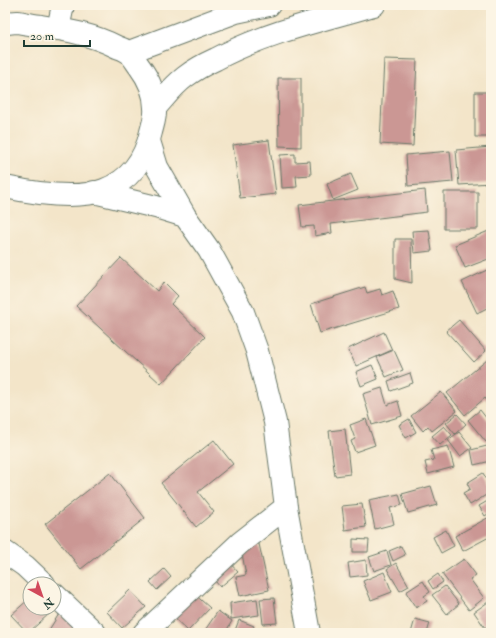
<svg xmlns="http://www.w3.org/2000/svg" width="496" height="638" font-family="'IM FELL Double Pica',serif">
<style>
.building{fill:#cb9794}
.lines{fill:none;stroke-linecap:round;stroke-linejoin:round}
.minor-casing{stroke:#697868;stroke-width:24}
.major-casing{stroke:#697868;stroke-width:24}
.minor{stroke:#fff;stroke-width:22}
.major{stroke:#fff;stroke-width:22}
</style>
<rect width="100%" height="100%" fill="#fcf5e5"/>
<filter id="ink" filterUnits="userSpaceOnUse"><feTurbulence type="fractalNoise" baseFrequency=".025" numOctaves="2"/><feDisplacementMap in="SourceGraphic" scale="8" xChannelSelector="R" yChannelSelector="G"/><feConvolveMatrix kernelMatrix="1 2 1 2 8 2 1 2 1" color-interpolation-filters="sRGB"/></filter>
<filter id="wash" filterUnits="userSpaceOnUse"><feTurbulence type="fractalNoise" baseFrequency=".012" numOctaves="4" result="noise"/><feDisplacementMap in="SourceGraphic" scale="16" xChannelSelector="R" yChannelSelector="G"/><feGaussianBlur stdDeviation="0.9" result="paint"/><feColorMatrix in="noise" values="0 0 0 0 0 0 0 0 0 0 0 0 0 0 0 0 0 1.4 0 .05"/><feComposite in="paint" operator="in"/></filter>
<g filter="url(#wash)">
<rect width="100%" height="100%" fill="#f3e5c9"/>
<g id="blocks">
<path class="building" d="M384 59 417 60 413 146 380 144Z
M278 78H301V147L279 146Z
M475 92H491V137H475Z
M269 140 276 194 240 198 233 145Z
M491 147V183L459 185 456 150Z
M450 151 453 182 408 186 406 155Z
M295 154V162L310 161 311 175 296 176 297 187 282 188 280 155Z
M351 174 358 190 333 200 327 184Z
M425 190 427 212 331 224 332 233 315 236 314 226 302 227 299 205Z
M444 192H478V229H444Z
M429 230 432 251 414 253 412 231Z
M491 230V258L465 268 455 245Z
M395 239H411L412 283 395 279Z
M121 258 157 291 164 282 178 296 171 304 205 337 161 384 76 306Z
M491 268V306L477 313 462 282Z
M365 287 367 293 380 289 382 295 393 291 399 309 320 333 311 304Z
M459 320 486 351 474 362 446 331Z
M384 332 392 350 356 366 348 349Z
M394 350 403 370 386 377 377 357Z
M487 360 491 366V406L485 398 465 415 447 393Z
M372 365 378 379 361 386 356 372Z
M410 373 413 383 391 391 388 381Z
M382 388 387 405 398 401 402 416 372 425 363 394Z
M441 392 457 411 432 431 428 426 423 431 411 416Z
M480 410 491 424V437L486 442 468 420Z
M457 414 466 424 455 434 446 423Z
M366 419 375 445 355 452 351 441 355 439 350 425Z
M409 419 416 432 406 438 399 425Z
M444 426 452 435 440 445 432 436Z
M345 429 350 474 335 476 329 431Z
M459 432 472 448 460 456 448 440Z
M214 440 233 464 198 492 214 512 196 527 161 483Z
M491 445V461L474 465 471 450Z
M448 446 454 467 428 474 425 462 434 460 431 450Z
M110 473 145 518 81 569 45 524Z
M483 473 491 487V492L470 505 463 493 470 489 467 483Z
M431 486 437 505 408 513 402 494Z
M399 494 402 505 390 508 394 524 375 529 369 500Z
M491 499V512L485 516 479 506Z
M362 504 366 527 345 530 342 506Z
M491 516V536L463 551 455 536Z
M446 530 454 546 441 553 433 537Z
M353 539 369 540 368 552H353Z
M259 544 269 590 240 596 236 577 246 575 241 548Z
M401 546 405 555 393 561 389 551Z
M387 551 391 565 374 571 369 557Z
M464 559 476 575 470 579 484 598 469 610 442 574Z
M366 560 367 575 350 577 348 563Z
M228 561 238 572 220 587 211 576Z
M396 563 409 586 400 591 387 569Z
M164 569 171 577 157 590 150 582Z
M384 572 392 592 371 600 363 581Z
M438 574 443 582 433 589 428 581Z
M423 581 430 592 424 596 427 601 416 608 406 592Z
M445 586 459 604 447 614 432 595Z
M130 590 146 607 122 628 107 612Z
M192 592 210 608 188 631 171 615Z
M30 598V608H46L50 613 28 633 11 615Z
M274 598 277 623 263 624 260 599Z
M257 599 259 615 231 619 230 603Z
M491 600V624L485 628 474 612Z
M218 611 232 621 225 633H203Z
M59 614 88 633H47Z
M415 619 430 623 427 633H411Z
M239 620 254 626 251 633H234Z"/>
</g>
</g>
<g filter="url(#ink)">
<use href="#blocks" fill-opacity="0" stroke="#697868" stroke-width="1"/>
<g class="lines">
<defs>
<path id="minor" d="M58 29 63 5
M149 141 157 167 185 216 209 250 243 312 257 351 275 422 286 507 309 633
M94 192 156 207 185 216
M5 552 25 566 44 584
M54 594 95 633
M144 633 240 543 286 507"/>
<path id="major" d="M5 23C9 23 13 22 17 22 25 23 33 25 41 26 67 30 94 35 117 47 120 48 125 50 128 52 132 55 136 62 139 66 148 78 155 92 155 108 156 116 153 124 151 132 145 159 131 180 104 190 76 200 33 193 5 187
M129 52 236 12 269 5
M155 108C165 97 173 86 185 77 194 70 205 64 216 59 265 33 321 20 374 5"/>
</defs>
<use href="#minor" class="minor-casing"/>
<use href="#major" class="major-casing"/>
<use href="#minor" class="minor"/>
<use href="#major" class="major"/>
</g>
</g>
<rect width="496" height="638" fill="none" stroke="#fcf5e5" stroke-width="20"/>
<g transform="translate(42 596) rotate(140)"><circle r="19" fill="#fcf5e5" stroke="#a4ab9e"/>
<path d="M0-3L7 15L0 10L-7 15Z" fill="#d1495b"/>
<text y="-6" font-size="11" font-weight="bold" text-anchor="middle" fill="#1f3d34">N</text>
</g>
<path d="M24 40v6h66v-6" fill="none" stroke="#1f3d34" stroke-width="2"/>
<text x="30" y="40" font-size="12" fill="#1f3d34" stroke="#fcf5e5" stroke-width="3" paint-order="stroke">20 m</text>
</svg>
